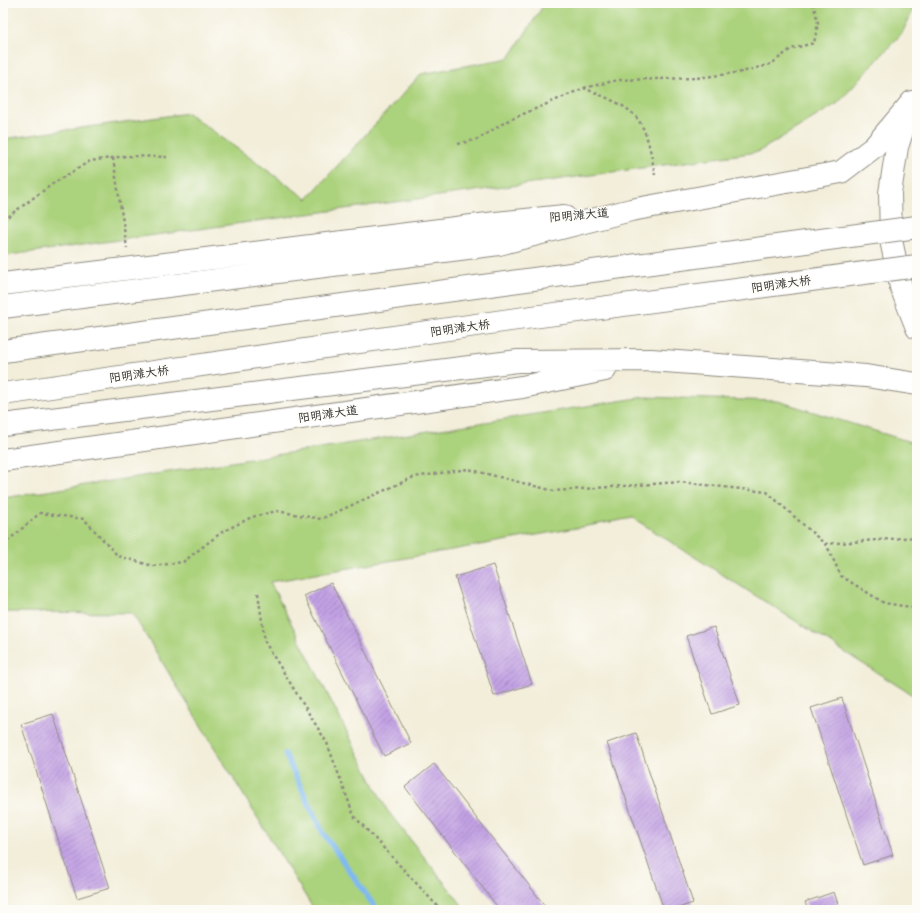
<svg xmlns="http://www.w3.org/2000/svg" width="920" height="913" font-family="'Playpen Sans','LXGW WenKai TC',sans-serif">
<style>
.park{fill:#abd27c;stroke:#6b7e54}
.lines{fill:none;stroke-linecap:round;stroke-linejoin:round}
.stream{stroke:#7fb9f0;stroke-width:5.5}
.building{fill:url(#building-hatch)}
.highway-casing{stroke:#8f8c82;stroke-width:24}
.path{stroke:#8f8c82;stroke-width:2.5;stroke-dasharray:3 3;stroke-linecap:butt}
.highway{stroke:#fff;stroke-width:22}
.highway-bridge-casing{stroke:#8f8c82;stroke-width:24;stroke-linecap:butt}
.highway-bridge{stroke:#fff;stroke-width:22}
.labels{text-anchor:middle;stroke-width:3;stroke-linejoin:round;paint-order:stroke}
.street-label{font-size:12px;fill:#2b2b2b;stroke:#fdfcf7}
</style>
<defs>
<pattern id="building-hatch" width="6" height="6" patternUnits="userSpaceOnUse"><rect width="6" height="6" fill="#c2a1e4"/><path d="M-1 1l2-2M0 6l6-6M5 7l2-2" fill="none" stroke="#9e83b9"/></pattern>
</defs>
<rect width="100%" height="100%" fill="#fdfcf7"/>
<filter id="ink" filterUnits="userSpaceOnUse"><feTurbulence type="fractalNoise" baseFrequency=".025" numOctaves="2"/><feDisplacementMap in="SourceGraphic" scale="8" xChannelSelector="R" yChannelSelector="G"/><feConvolveMatrix kernelMatrix="1 2 1 2 8 2 1 2 1" color-interpolation-filters="sRGB"/></filter>
<filter id="wash" filterUnits="userSpaceOnUse"><feTurbulence type="fractalNoise" baseFrequency=".012" numOctaves="4" result="noise"/><feDisplacementMap in="SourceGraphic" scale="16" xChannelSelector="R" yChannelSelector="G"/><feGaussianBlur stdDeviation="0.9" result="paint"/><feColorMatrix in="noise" values="0 0 0 0 0 0 0 0 0 0 0 0 0 0 0 0 0 1.4 0 .05"/><feComposite in="paint" operator="in"/></filter>
<g filter="url(#wash)">
<rect width="100%" height="100%" fill="#f3eeda"/>
<path class="park" d="M545 3H917L902 33 838 103 758 152 3 256V139L188 113 307 199 421 74 509 58Z
M644 397 778 401 917 444V698L633 518 270 582 387 810 466 910H314L132 613 3 612V498Z"/>
<g class="lines">
<path class="stream" d="M285 754 323 833 377 910"/>
</g>
<g id="blocks">
<path class="building" d="M493 565 532 684 494 696 455 577Z
M331 583 411 743 384 756 304 596Z
M714 627 740 705 712 714 686 636Z
M842 698 893 855 863 865 811 708Z
M53 714 110 888 77 898 21 724Z
M636 733 693 903 672 910H664L607 743Z
M434 764 546 907 543 910H500L405 787Z
M834 892 840 910H808L805 902Z"/>
</g>
</g>
<g filter="url(#ink)">
<use href="#blocks" fill-opacity="0" stroke="#8f8c82" stroke-width="1"/>
<g class="lines">
<defs>
<path id="highway" d="M908 113 897 147 890 193 891 240 901 287 917 328
M3 284 496 223 564 216
M3 307 499 244 631 210 841 172 874 147 912 102
M3 425 518 361 651 360 866 376 917 384
M3 460 522 387 605 370"/>
</defs>
<use href="#highway" class="highway-casing"/>
<path class="path" d="M584 88 618 80 697 78 742 72 771 64 791 49 814 43 818 23 813 3
M458 144 478 139 507 121 584 88C599 95 618 101 631 112 648 126 651 155 655 175
M113 158 127 248
M3 220 54 183 90 161 126 156 167 157
M825 544 917 537
M3 545 40 513 84 519 118 556 153 566 183 562 222 532 252 517 277 511 321 519 414 477 468 469 554 491 680 482 767 492 827 546 841 576 884 603 917 608
M258 593 265 642 327 743 354 816 441 910"/>
<use href="#highway" class="highway"/>
<defs>
<path id="highway-bridge" d="M3 351 917 227
M3 394 510 320 917 266"/>
</defs>
<use href="#highway-bridge" class="highway-bridge-casing"/>
<use href="#highway-bridge" class="highway-bridge"/>
</g>
</g>
<g class="labels">
<g class="street-label">
<text transform="translate(579 215) rotate(-5)" y="4">阳明滩大道</text>
<text transform="translate(781 284) rotate(-8)" y="4">阳明滩大桥</text>
<text transform="translate(460 328) rotate(-8)" y="4">阳明滩大桥</text>
<text transform="translate(139 374) rotate(-8)" y="4">阳明滩大桥</text>
<text transform="translate(328 414) rotate(-8)" y="4">阳明滩大道</text>
</g>
</g>
<rect width="920" height="913" fill="none" stroke="#fdfcf7" stroke-width="16"/>
</svg>
